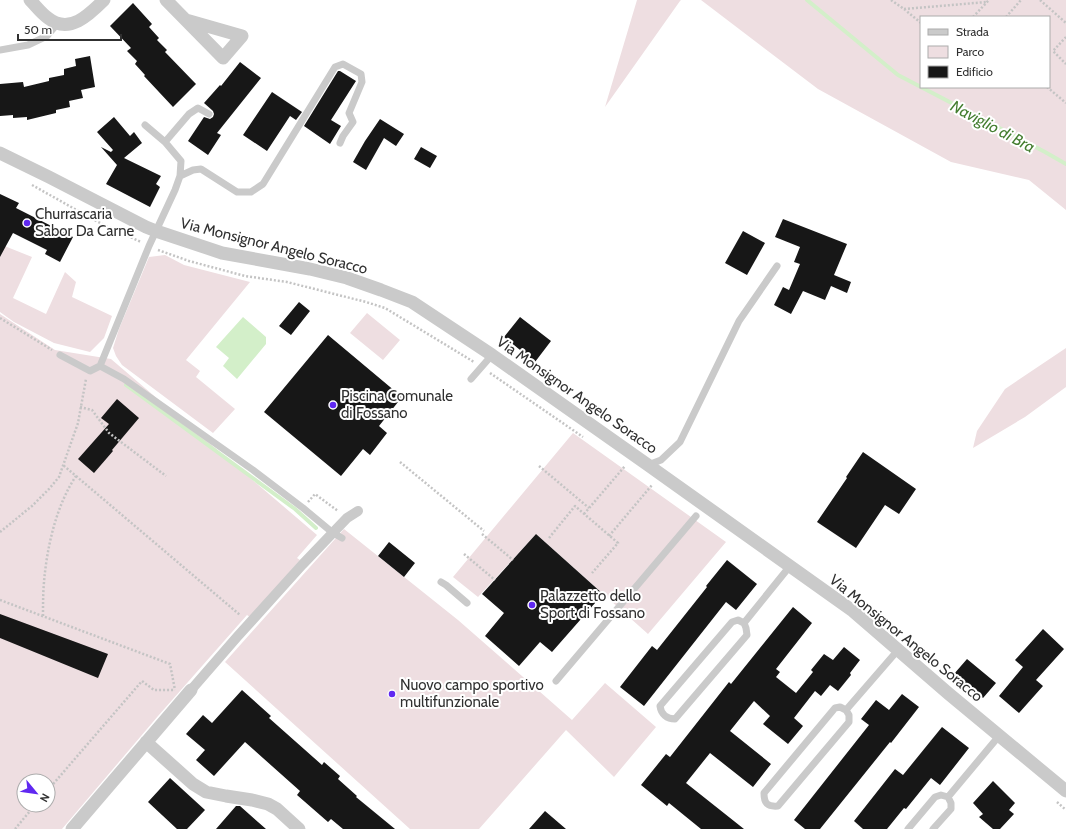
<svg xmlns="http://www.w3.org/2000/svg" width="1066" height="829" font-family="Cabin,sans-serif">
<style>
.green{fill:#eedee1;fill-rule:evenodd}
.water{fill:#d3efc9}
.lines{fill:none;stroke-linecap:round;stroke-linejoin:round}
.stream{stroke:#d3efc9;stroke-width:4}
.building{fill:#171717}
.path{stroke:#c4c4c4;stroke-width:2.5;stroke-dasharray:2 2;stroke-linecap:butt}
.service{stroke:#cacaca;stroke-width:7}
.pedestrian{stroke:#cacaca;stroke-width:10}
.minor{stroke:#cacaca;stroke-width:13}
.poi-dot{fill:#6028f1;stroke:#fff;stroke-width:1.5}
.labels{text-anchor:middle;stroke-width:4;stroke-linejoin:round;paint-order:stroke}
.poi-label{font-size:15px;fill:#303030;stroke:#fff;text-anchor:start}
.street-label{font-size:15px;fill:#303030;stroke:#fff}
.water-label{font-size:16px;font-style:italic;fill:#447e30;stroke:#fff}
</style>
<rect width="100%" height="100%" fill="#fff"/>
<path class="green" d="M637 0H681L680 1 605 107Z
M701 0H1066V210L1029 180 951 162 818 89ZM921 17H1049V87H921Z
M2 245 32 257 13 298 46 314 65 272 76 282 72 297 112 316 104 338 90 352 54 343 14 322 0 312V246Z
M165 255 184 265 250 282 186 360 200 371 196 377 235 409 213 433 122 365 116 356 113 348 119 329 149 257Z
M367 313 400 340 383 360 350 333Z
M0 314 55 350 111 359 317 535 297 558 300 560 251 618 247 615 158 716 62 829H0ZM24 781H48V805H24Z
M1066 348V387L1025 417 973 448 977 431 1005 389Z
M573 433 726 542 648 634 536 534 478 597 453 577Z
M344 529 458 620 572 720 605 683 656 727 614 777 566 730 479 829H410L225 662Z"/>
<path class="water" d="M243 317 266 337V344L237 379 223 366 229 358 216 347Z"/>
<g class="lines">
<path class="stream" d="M807 0 898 75 1045 152 1066 164
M126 385 295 509 316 528"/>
</g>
<path class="building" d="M133 3 152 24 149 27 159 38 157 40 167 50 165 52 196 84 173 107 144 76 145 75 135 64 137 61 127 51 131 48 110 26Z
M90 56 95 87 81 90 83 98 69 101 70 107 56 110V113L27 120V117L13 118V115L0 116V84L23 82 24 87 49 81V78L64 75V69L76 66 75 59Z
M240 62 261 78 217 133 221 135 208 155 188 141 204 117 210 119 213 117 214 114 213 111 204 103 220 85 221 86Z
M338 71H340L356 81 331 120 341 126 330 144 304 126Z
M272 92 302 112 296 120 290 116 267 151 243 135Z
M114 117 130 136 134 132 142 143 124 158 161 176 156 184 160 187 150 207 106 184 117 165 101 147 111 152 113 150 97 132Z
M380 119 404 134 396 146 384 138 366 170 353 162 365 141Z
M421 147 437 156 430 168 414 159Z
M0 194 19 203 16 208 73 237 60 262 45 254 47 250 13 233 0 257Z
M783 219 847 244 834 275 851 282 847 293 831 286 825 300 803 291 791 314 774 305 783 287 789 290 800 264 794 262 800 247 775 237Z
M743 231 765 243 747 275 725 263Z
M299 302 310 311 291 335 279 326Z
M520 317 551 341 535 362 504 337Z
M328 335 402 397 379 426 387 433 370 455 363 449 341 476 264 412Z
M117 399 139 418 112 450 113 451 94 473 78 459 109 424 101 418Z
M863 452 916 489 899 514 885 505 856 548 817 522 847 478 846 477Z
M536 534 603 594 552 652 540 642 519 666 485 636 504 613 482 594Z
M389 542 415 563 404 577 378 556Z
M727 560 757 584 736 610 726 602 644 706 620 687 652 646 657 650 707 587 706 586Z
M793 607 812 623 776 669 780 672 776 677 796 693 813 672 811 670 824 654 833 660 844 647 860 660 850 673 851 675 838 691 830 685 821 696 815 691 794 718 803 726 788 744 763 724 770 716 754 701 730 731 771 764 753 787 710 753 686 783 744 829H701L669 803 667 806 641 785 666 754 670 757 729 682 731 684Z
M0 614 108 654 98 678 0 638Z
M1043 629 1064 649 1036 680 1043 686 1019 713 999 696 1023 667 1015 660Z
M967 659 996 683 983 698 954 674Z
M242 690 271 716 269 718 322 765 324 762 340 776 338 779 357 796 356 797 395 829H343L331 819 328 822 297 795 300 791 245 742 214 776 196 760 205 750 186 734 203 715 212 723Z
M902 694 919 707 891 743 890 742 820 829H805L794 820 869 725 861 719 876 700 889 710Z
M942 727 969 748 940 785 931 778 906 809 904 808 887 829H863L854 821 895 769 903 775Z
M170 778 205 810 187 829H177L148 802Z
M993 781 1015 803 1009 810 1014 814 1000 829H993L979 817 983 814 973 803Z
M236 806H240L266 829H216Z
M545 811 566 829H529Z"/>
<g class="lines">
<path class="path" d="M891 0 904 9 921 23
M1040 0 1066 23
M904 9 987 2
M973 17 989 0
M1006 17 1021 0
M1066 37 1053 51 1066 64
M1047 87 1066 103
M32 185 98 222 141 242
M158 250 189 261 245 276 287 282 366 302 385 308 474 362
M0 318 52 350
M490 373 583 437
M80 407 92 410 109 433 166 476
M400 462 484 531
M539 466 589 508
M76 476 240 615
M308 502 315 494 338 511
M584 514 625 466
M0 532 32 506 49 489 59 477 78 423 86 379
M482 534 513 560
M609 536 652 485
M549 538 575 506 618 543 592 573
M464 554 495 580
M0 600 170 664 175 690
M43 616C43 605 43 594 44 582 47 547 56 506 76 476L63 465
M48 790 142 681 154 690H174
M1057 802 1066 810
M15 829 35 805"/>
<path class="service" d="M0 50 28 45 47 36 58 23
M165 142 189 114 198 108 209 114
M180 176 193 170 201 169 237 192H251L263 184 335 67 343 64 361 74 362 82 349 113 353 122 343 136 340 143
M60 355 90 371 100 366 124 379 253 470 303 508 333 533 342 538
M100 366 149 246 175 190 180 176 181 161 165 142 145 125
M471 379 492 355
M648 465 661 460 680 442 739 321 777 266
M441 582 446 585 467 603
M744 623 738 620 732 622 660 706C661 714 667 719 675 719L747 635 746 628 744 623 790 566
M556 681 696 516
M846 710 849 715V722L778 806C767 807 764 803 764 793L835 708 840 707 846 710 898 650
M948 797 999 736
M908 829 935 797 941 795 948 797 951 803V809L933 829"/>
<path class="pedestrian" d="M191 690 237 637 302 565 347 518 358 511"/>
<path class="minor" d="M30 0C36 6 41 13 48 18 69 35 89 15 104 0
M166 0 223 58 242 36 186 20
M0 153 49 177 146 227 156 231 222 253 310 269 347 278 381 290 412 302 492 355 648 465 853 611 949 694 1066 791
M146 742 193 784 206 792 226 796 252 800 268 804 277 809 299 829
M72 829 191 690"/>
</g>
<g class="poi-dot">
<circle cx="27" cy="223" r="4"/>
<circle cx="333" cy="405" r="4"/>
<circle cx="532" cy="605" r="4"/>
<circle cx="392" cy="694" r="4"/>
</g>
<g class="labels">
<g class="poi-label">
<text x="35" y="219">Churrascaria<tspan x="35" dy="17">Sabor Da Carne</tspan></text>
<text x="341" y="401">Piscina Comunale<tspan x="341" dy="17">di Fossano</tspan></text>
<text x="540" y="601">Palazzetto dello<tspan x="540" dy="17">Sport di Fossano</tspan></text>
<text x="400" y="690">Nuovo campo sportivo<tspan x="400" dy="17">multifunzionale</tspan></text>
</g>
<g class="street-label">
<text transform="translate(274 246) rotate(14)" y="5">Via Monsignor Angelo Soracco</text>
<text transform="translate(577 395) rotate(35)" y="5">Via Monsignor Angelo Soracco</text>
<text transform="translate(906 638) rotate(39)" y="5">Via Monsignor Angelo Soracco</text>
</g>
<g class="water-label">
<text transform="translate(993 126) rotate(28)" y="6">Naviglio di Bra</text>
</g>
</g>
<rect x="920" y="16" width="130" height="72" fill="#ffffff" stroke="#acacac"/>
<rect x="928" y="29" width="20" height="6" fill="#cacaca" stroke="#acacac"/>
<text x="956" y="36" font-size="12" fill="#303030">Strada</text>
<rect x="928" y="46" width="20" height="12" fill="#eedee1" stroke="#acacac"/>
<text x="956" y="56" font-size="12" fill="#303030">Parco</text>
<rect x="928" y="66" width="20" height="12" fill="#171717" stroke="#acacac"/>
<text x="956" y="76" font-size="12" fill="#303030">Edificio</text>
<g transform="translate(36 793) rotate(119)"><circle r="19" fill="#ffffff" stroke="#acacac"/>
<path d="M0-3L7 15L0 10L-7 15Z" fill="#6028f1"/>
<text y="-6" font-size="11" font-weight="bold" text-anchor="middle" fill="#303030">N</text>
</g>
<path d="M18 34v6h103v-6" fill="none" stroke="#303030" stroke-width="2"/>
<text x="24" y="34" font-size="12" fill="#303030" stroke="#ffffff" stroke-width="3" paint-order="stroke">50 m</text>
</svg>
